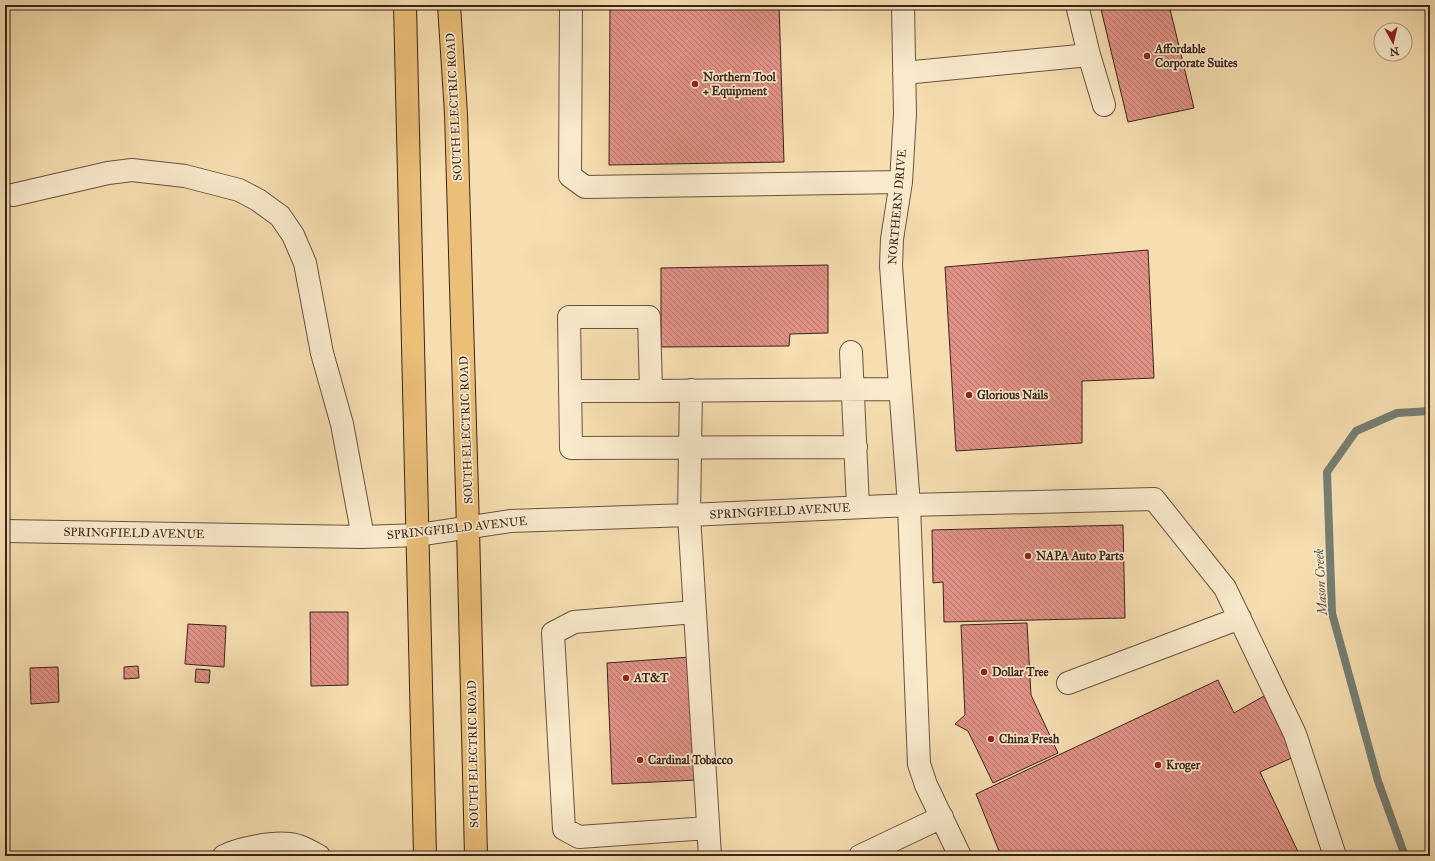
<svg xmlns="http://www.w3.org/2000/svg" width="1435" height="861" font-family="'IM FELL Great Primer',serif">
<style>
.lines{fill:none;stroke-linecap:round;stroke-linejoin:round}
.stream{stroke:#757f73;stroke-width:8}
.building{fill:url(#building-back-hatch);stroke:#3a231b}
.minor-casing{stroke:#695240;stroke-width:24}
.major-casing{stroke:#3a231b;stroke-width:24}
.minor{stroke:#f9eacc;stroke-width:22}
.major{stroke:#ebbf78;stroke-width:22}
.poi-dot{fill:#8f2418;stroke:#f9eacc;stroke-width:1.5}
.labels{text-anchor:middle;stroke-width:3.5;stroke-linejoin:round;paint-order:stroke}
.poi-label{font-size:12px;font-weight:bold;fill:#3a231b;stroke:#f9eacc;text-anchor:start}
.street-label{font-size:12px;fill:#3a231b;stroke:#f9eacc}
.water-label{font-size:13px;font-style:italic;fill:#585147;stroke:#f9eacc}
</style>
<defs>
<pattern id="building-back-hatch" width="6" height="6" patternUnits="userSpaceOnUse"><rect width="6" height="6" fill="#e09186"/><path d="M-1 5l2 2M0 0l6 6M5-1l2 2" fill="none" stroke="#b7766d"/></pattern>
</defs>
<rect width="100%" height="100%" fill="#f6deb0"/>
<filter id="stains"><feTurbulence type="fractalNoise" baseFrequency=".005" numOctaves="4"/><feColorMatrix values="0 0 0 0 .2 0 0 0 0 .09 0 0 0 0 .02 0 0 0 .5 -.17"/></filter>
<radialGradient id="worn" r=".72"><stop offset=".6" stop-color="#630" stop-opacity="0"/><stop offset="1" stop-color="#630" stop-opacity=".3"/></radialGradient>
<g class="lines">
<path class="stream" d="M1405 856 1378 781 1332 613 1327 472 1356 431 1397 413 1430 411"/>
</g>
<path class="building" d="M610 5H779L784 162 609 165Z
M1100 5H1169L1194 108 1128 122Z
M1148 250 1154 378 1082 381V443L956 451 945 267Z
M828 265V333L790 334 789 346 661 347V268Z
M1123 525 1125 618 944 622 943 582 933 583 932 530Z
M310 612H348V685L311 686Z
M1027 623 1031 695 1058 753 993 783 968 731 955 724 965 715 961 625Z
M188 624 226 626 224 667 185 664Z
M690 657 697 780 612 784 607 663Z
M138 666 139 678 124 679V667Z
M58 667 59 702 31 704 30 668Z
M196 669 210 670 209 683 195 682Z
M1218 680 1234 713 1264 696 1294 757 1260 772 1300 856H1001L976 794Z"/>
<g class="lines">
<defs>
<path id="minor" d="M571 5 570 176 585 187 901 182
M903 5 905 114 901 182 892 239 891 266 909 505 919 764 926 785 960 856
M1089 55 1104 105
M904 73 1089 55 1077 5
M13 195 108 173 132 170 185 176 239 190 258 200 280 216 293 235 305 263 322 353 342 424 363 537
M851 352 858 507
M691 390 689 515 710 856
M570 391H651L900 389
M651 391 649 317H569L571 448 856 447
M5 531 363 537 418 535 510 521 689 515 909 505 1154 499 1225 588 1295 734 1335 856
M695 612 574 622 553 633 564 829 579 837 708 828
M1068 683 1240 618
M224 856C239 848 273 842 289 844 300 845 310 851 319 856
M860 856 942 817"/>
<path id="major" d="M405 5 425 856
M449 5 456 114 468 528 476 856"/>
</defs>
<use href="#minor" class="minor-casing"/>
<use href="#major" class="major-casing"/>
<use href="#minor" class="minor"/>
<use href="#major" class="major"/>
</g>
<g class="poi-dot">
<circle cx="1147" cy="56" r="4"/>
<circle cx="695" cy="84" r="4"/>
<circle cx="969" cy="395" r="4"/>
<circle cx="1028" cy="556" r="4"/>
<circle cx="984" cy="672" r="4"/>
<circle cx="626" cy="678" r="4"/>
<circle cx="991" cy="739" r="4"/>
<circle cx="640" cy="760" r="4"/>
<circle cx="1158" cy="765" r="4"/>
</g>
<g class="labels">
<g class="poi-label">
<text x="1155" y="53">Affordable<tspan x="1155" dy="14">Corporate Suites</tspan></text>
<text x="703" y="81">Northern Tool<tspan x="703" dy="14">+ Equipment</tspan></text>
<text x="977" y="399">Glorious Nails</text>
<text x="1036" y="560">NAPA Auto Parts</text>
<text x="992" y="676">Dollar Tree</text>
<text x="634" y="682">AT&amp;T</text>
<text x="999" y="743">China Fresh</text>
<text x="648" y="764">Cardinal Tobacco</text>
<text x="1166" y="769">Kroger</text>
</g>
<g class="street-label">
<text transform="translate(454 107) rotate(-93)" y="4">SOUTH ELECTRIC ROAD</text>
<text transform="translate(897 207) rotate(-85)" y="4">NORTHERN DRIVE</text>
<text transform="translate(466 430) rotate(-92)" y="4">SOUTH ELECTRIC ROAD</text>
<text transform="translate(780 511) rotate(-3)" y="4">SPRINGFIELD AVENUE</text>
<text transform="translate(457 528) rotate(-6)" y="4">SPRINGFIELD AVENUE</text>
<text transform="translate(134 533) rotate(1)" y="4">SPRINGFIELD AVENUE</text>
<text transform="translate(473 754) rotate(-91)" y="4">SOUTH ELECTRIC ROAD</text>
</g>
<g class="water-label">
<text transform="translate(1320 582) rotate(-93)" y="5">Mason Creek</text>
</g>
</g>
<rect width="1435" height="861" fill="none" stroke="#f6deb0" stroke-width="20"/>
<rect x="6" y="6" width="1423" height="849" fill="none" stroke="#3a231b" stroke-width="2"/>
<rect x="10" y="10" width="1415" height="841" fill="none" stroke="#3a231b"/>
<g transform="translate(1393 42) rotate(172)"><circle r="19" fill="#f9eacc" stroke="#ad9a85"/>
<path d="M0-3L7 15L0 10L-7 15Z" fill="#8f2418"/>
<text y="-6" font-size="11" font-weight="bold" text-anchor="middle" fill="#3a231b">N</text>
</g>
<rect width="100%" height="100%" filter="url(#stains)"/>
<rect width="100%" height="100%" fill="url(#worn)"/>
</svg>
